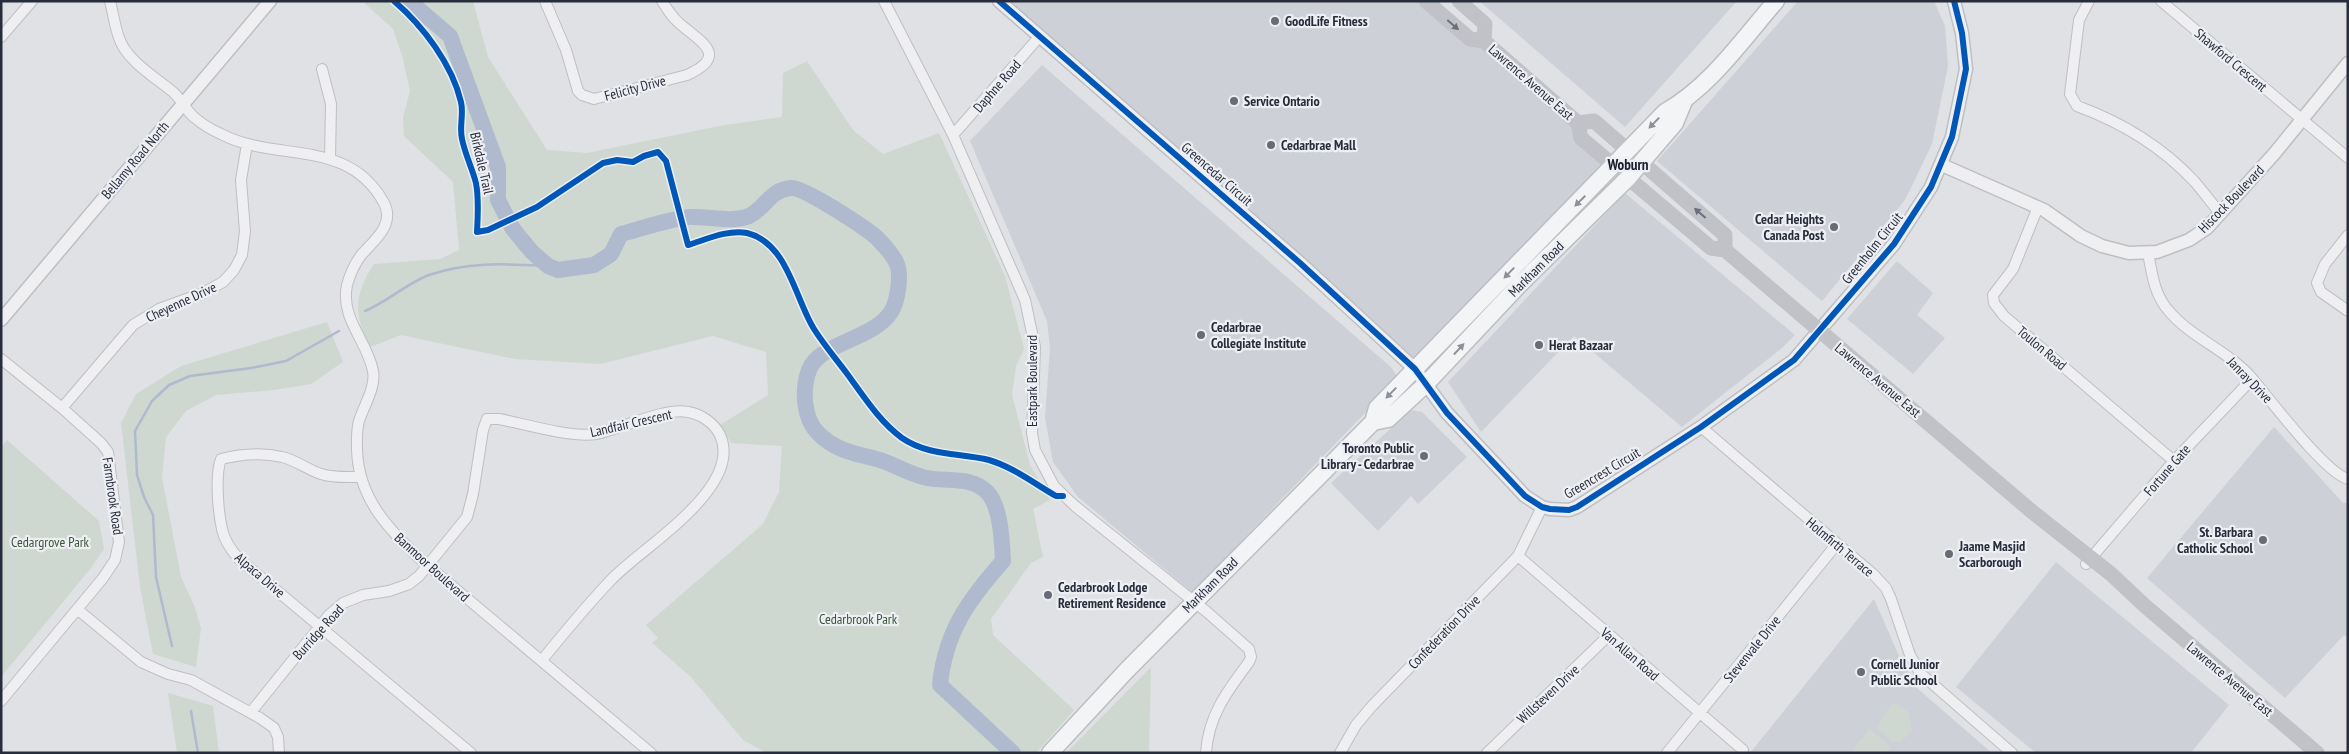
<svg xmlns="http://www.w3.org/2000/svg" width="2349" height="754" font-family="'PT Sans Narrow',sans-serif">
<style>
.built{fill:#ced0d7}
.green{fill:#ced8d0}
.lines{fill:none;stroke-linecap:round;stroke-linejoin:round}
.stream{stroke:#afbace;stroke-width:2.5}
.river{stroke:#afbace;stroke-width:16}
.minor-casing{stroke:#bdbfc2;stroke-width:12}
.tertiary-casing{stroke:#bdbfc2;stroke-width:15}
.primary-casing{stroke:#bcbec2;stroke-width:19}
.minor{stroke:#efeff1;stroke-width:10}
.tertiary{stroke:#efeff1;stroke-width:12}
.secondary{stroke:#c0c2c7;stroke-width:15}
.primary{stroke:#f3f4f5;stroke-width:16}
.cycleway-casing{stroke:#edeff4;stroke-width:9}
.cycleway{stroke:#0057b8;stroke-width:6}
.oneway{fill:#6c707b}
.oneway2{fill:#8e9098}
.poi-dot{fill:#686c77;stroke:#edeff4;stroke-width:2}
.labels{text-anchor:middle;stroke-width:4.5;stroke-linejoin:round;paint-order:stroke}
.poi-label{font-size:14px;font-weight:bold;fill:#282d3c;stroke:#edeff4;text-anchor:start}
.street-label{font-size:14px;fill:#282d3c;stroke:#edeff4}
.park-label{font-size:14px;fill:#385736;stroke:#edeff4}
.neighbourhood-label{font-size:15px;font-weight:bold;fill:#1a1e2d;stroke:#edeff4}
</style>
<rect width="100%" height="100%" fill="#dfe1e4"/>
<path class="built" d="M999 1H1426L1484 41 1614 166 1415 369Z
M1479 1H1737L1625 127Z
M1798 1H1934L1945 26 1948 66 1932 144 1905 200 1822 301 1657 161Z
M1042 65 1392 368 1397 377 1365 413 1192 592 1078 497 1053 462 1045 418 1050 348 1047 321 970 141Z
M1625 193 1795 335 1782 348 1682 427 1574 336 1481 432 1448 382Z
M1897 261 1933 293 1917 315 1945 338 1913 374 1847 319Z
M1411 410 1422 412 1467 457 1418 504 1411 496 1378 531 1331 483Z
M2274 427 2343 503H2348V638L2344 635 2285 698 2147 578Z
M2056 562 2229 705 2191 753H2036L1956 687Z
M1874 599 1899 656 1918 689 1992 753H1750Z"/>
<path class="green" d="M362 1H473L488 57 547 150 587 153 719 126 782 117 783 73 807 61 853 130 883 154 939 133 1005 276 1024 349 1016 366 1012 395 1030 465 1050 500 1033 509 1043 557 1031 563 991 619 993 635 1074 710 1036 753H767L743 740 691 677 652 643 658 638 646 625 763 524 779 492 782 446 731 443 720 425 768 395 766 352 713 336 600 364 515 359 401 335 370 347C354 314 353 296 374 264L440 259 459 250 453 182 404 136 403 118 410 91 402 55 393 29Z
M327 322 343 362 311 384 274 390 216 395 186 411 166 437 162 477 181 577 194 605 201 628 196 667 153 654 140 587 121 423 136 394 181 366Z
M7 440 99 521 104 549 91 568 1 677V447Z
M1151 667 1149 753H1066Z
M168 693 213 706 219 753H177Z
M1896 703 1908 712 1912 730 1901 742H1892L1877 727 1891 705Z
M1870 729 1891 747 1887 753H1850Z"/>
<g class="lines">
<path class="stream" d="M365 311C387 302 409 282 429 275 469 261 507 264 548 266
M172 646 156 577 153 515 144 497 137 475 135 431 152 401 169 385 190 376 251 368 286 361 339 331
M191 711 198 753"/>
<path class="river" d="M409 1 450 36 498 167V200L513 229 532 252 548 266 558 270 594 265 611 254 621 234C642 229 667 219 690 217 708 216 732 223 749 216 766 208 769 190 791 188 804 187 864 227 876 237 882 243 892 254 896 262 902 273 898 301 891 312 873 340 820 342 809 370 802 389 803 418 818 433 836 452 860 454 883 461 897 466 912 475 927 478 948 482 971 476 987 492 1001 506 1002 542 1003 561 969 599 945 632 940 685L1013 753"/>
<defs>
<path id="minor" d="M110 1C113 13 115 27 119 38 127 61 155 77 173 92 181 99 186 111 195 118 202 124 212 130 221 134 277 163 348 137 384 203 395 224 375 240 362 254 355 263 350 274 347 285 340 319 367 340 373 371 376 386 365 404 360 418 356 428 357 439 357 449 358 496 386 527 419 558L651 753
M545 1 566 50 578 91 582 95 594 99 687 75C731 55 699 41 679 23 672 17 667 9 662 1
M884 1 953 135 1025 300 1035 347 1032 433 1035 450 1054 486 1075 506 1207 612 1249 649 1251 657 1249 662C1228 690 1208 716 1206 753
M2089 1 2079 20 2070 94 2077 106C2121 122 2162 147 2194 181 2203 191 2211 203 2221 214
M2161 1 2348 158
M1 37 32 1
M322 69 331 104 330 158
M953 135 1040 36
M2038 207 2013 269 1993 295 1994 303 2004 316 2174 461
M2348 235 2325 264 2317 283 2321 292 2348 311
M2148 253C2152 273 2154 294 2168 310 2191 338 2227 350 2251 377 2269 398 2325 473 2348 479
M1 359 62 408 101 443 108 452 119 542 115 560 103 578 1 701
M62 408 133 325 159 309 203 293 223 282 234 270 242 255 245 231 241 180 247 144
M1701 427 1873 574 1886 588 1891 599 1910 655 1920 673 2012 753
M359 477C347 477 333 478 321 474 308 470 296 460 282 457 261 452 242 454 221 459 215 475 218 511 222 529 224 540 231 550 239 559L471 753
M1518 556 1743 750
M2086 564 2174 461 2252 379
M77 609 141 662 168 674 191 680 260 718 274 728 278 737 279 753
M251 712 329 615 343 603 363 595 389 591 409 584 419 576 467 517 473 494 483 430 487 419H499C525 424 571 438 596 434 621 429 665 407 688 412 701 414 714 423 720 435 744 488 642 547 611 580 587 605 564 633 542 660
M1340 753 1356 725 1372 706 1518 556 1542 507
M1487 753 1608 636
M1667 753 1836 545"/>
<path id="tertiary" d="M999 1 1300 263 1415 369 1447 413 1525 496 1542 507 1550 509 1569 510 1577 507 1701 427 1794 360 1894 244 1931 187 1952 137 1966 69 1962 33 1954 1
M1942 165 2044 210 2081 236 2102 246 2129 253 2157 252 2189 240 2207 228 2274 154 2348 63
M1 320 270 1"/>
<path id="primary" d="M1373 422 1388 419 1426 384 1520 284 1628 178 1675 123 1684 101
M1050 753 1127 670 1373 422 1377 408 1665 112C1710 87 1742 40 1776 1"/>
</defs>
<use href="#minor" class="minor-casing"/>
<use href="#tertiary" class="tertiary-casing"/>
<use href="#primary" class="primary-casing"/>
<use href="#minor" class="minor"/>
<use href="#tertiary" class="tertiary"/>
<path class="secondary" d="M1426 1 1470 39 1484 41 1578 123 1581 138 1711 248 1725 250 2030 510 2111 574 2144 605 2317 753
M1459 1 1485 24 1484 41
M1578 123 1594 121 1725 235V250"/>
<use href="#primary" class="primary"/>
<defs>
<path id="cycleway" d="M394 1C423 26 452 64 461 102 464 114 459 127 462 139 465 154 472 168 476 183 479 199 478 216 477 232L488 230 537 207 603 163 617 160 633 162 644 156 658 152 666 161 688 245C705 240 728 229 747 233 788 243 795 299 814 329 824 345 837 360 848 375 864 397 880 422 902 438 928 456 960 453 989 460 1013 467 1035 484 1056 496H1063
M999 1 1300 263 1415 369 1447 413 1525 496 1542 507 1550 509 1569 510 1577 507 1701 427 1794 360 1894 244 1931 187 1952 137 1966 69 1962 33 1954 1"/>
</defs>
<use href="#cycleway" class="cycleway-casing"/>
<use href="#cycleway" class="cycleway"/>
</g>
<defs><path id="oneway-solid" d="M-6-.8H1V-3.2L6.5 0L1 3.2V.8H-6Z" transform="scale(1.25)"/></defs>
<g class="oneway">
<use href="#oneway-solid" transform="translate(1453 25) rotate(41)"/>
<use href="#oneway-solid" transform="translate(1700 213) rotate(-139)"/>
</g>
<g class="oneway2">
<use href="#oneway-solid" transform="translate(1654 123) rotate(134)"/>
<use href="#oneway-solid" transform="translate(1580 201) rotate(135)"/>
<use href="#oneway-solid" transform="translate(1509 273) rotate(134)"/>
<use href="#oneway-solid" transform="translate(1459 349) rotate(-47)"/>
<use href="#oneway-solid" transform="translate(1391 393) rotate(134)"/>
</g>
<g class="poi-dot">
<circle cx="1275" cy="21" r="5"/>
<circle cx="1234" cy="101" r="5"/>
<circle cx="1271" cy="145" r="5"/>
<circle cx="1834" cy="227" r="5"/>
<circle cx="1201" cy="335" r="5"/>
<circle cx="1539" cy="345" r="5"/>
<circle cx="1424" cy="456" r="5"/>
<circle cx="2263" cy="540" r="5"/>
<circle cx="1949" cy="554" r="5"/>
<circle cx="1048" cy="595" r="5"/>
<circle cx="1861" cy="672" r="5"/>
</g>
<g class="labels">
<g class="poi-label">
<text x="1285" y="26">GoodLife Fitness</text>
<text x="1244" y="106">Service Ontario</text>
<text x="1281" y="150">Cedarbrae Mall</text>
<text x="1824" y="224" text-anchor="end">Cedar Heights<tspan x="1824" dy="16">Canada Post</tspan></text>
<text x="1211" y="332">Cedarbrae<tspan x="1211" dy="16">Collegiate Institute</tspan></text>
<text x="1549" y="350">Herat Bazaar</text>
<text x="1414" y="453" text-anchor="end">Toronto Public<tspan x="1414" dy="16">Library - Cedarbrae</tspan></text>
<text x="2253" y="537" text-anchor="end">St. Barbara<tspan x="2253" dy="16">Catholic School</tspan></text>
<text x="1959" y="551">Jaame Masjid<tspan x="1959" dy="16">Scarborough</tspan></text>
<text x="1058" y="592">Cedarbrook Lodge<tspan x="1058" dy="16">Retirement Residence</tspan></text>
<text x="1871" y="669">Cornell Junior<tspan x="1871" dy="16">Public School</tspan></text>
</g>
<g class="street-label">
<text transform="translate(2231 60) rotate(40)" y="5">Shawford Crescent</text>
<text transform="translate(1531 82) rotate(41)" y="5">Lawrence Avenue East</text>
<text transform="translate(997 86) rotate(-49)" y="5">Daphne Road</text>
<text transform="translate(635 88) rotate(-15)" y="5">Felicity Drive</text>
<text transform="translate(135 160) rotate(-50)" y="5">Bellamy Road North</text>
<text transform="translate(482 163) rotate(77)" y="5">Birkdale Trail</text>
<text transform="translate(1217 174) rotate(41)" y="5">Greencedar Circuit</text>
<text transform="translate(2231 199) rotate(-46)" y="5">Hiscock Boulevard</text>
<text transform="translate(1872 248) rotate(-51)" y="5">Greenholm Circuit</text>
<text transform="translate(1536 269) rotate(-45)" y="5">Markham Road</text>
<text transform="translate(181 302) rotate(-25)" y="5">Cheyenne Drive</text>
<text transform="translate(2042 348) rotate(40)" y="5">Toulon Road</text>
<text transform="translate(1878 380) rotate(40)" y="5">Lawrence Avenue East</text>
<text transform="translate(2250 380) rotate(46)" y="5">Janray Drive</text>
<text transform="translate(1032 381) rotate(-90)" y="5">Eastpark Boulevard</text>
<text transform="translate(631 423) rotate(-13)" y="5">Landfair Crescent</text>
<text transform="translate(2167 470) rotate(-49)" y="5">Fortune Gate</text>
<text transform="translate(1602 473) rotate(-31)" y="5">Greencrest Circuit</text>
<text transform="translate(113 496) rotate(82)" y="5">Farmbrook Road</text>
<text transform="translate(1840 547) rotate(40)" y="5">Holmfirth Terrace</text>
<text transform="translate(432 567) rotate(42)" y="5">Banmoor Boulevard</text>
<text transform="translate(260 575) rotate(41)" y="5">Alpaca Drive</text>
<text transform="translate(1210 585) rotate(-45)" y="5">Markham Road</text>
<text transform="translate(318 632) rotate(-48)" y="5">Burridge Road</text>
<text transform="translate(1444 632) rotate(-46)" y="5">Confederation Drive</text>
<text transform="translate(1752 649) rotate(-51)" y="5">Stevenvale Drive</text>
<text transform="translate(1630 654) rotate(41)" y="5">Van Allan Road</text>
<text transform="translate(2230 679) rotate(40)" y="5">Lawrence Avenue East</text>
<text transform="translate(1548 694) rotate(-43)" y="5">Willsteven Drive</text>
</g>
<g class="park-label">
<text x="50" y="547">Cedargrove Park</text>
<text x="858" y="624">Cedarbrook Park</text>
</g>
<g class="neighbourhood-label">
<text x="1628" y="170">Woburn</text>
</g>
</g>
<rect width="2349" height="754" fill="none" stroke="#282d3c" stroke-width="5"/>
</svg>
